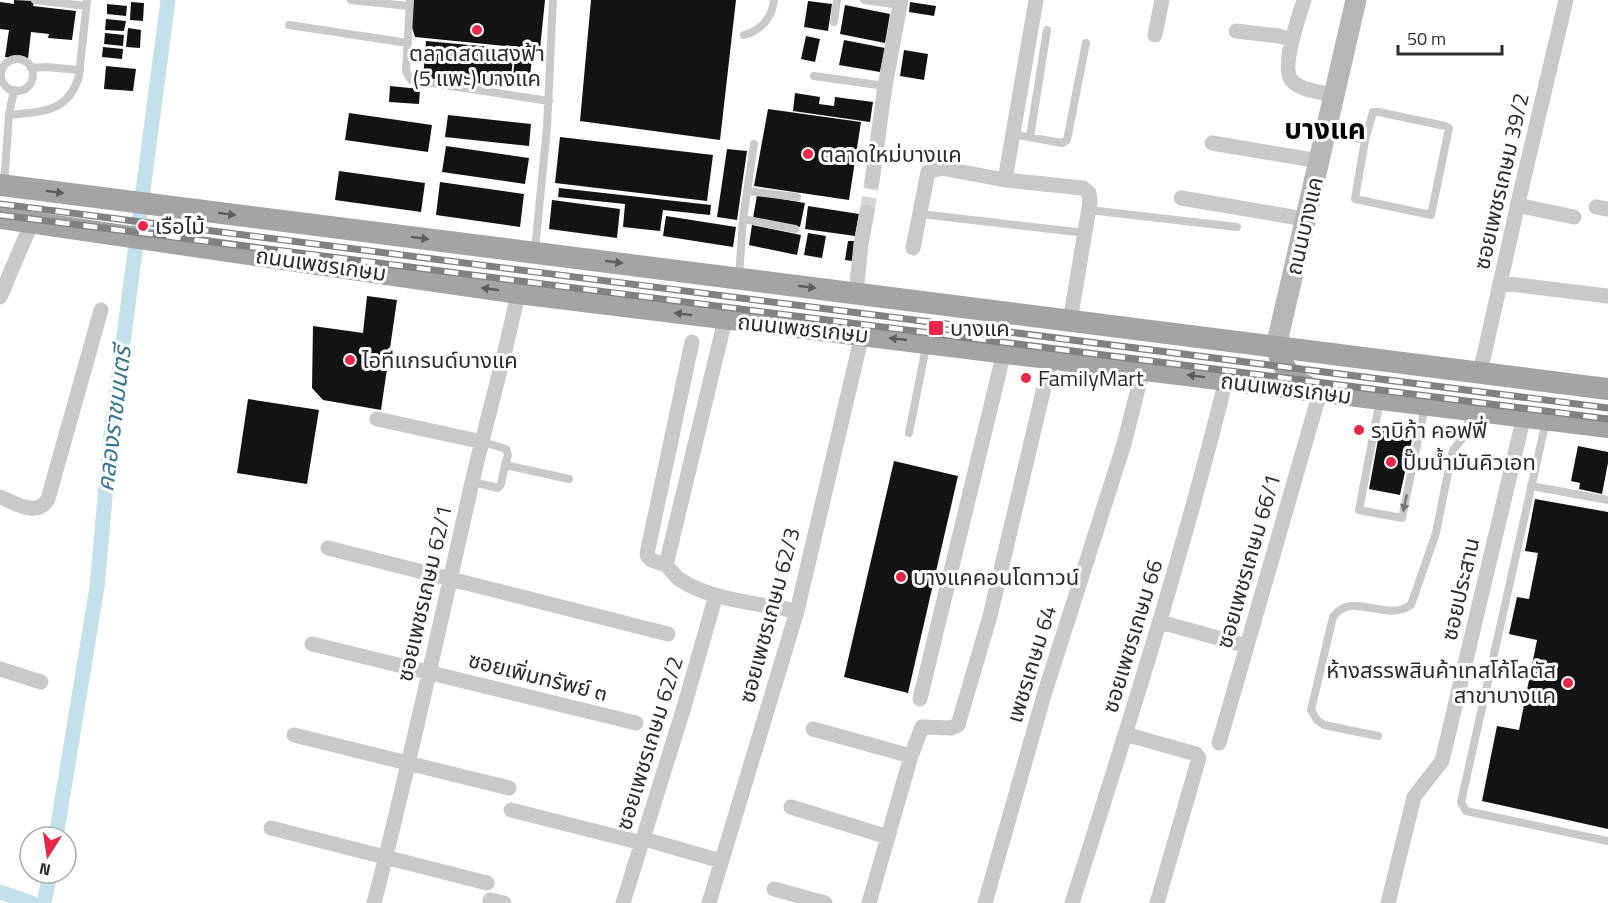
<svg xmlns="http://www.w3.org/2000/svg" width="1608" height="903" font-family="'Titillium Web','Noto Sans Thai',sans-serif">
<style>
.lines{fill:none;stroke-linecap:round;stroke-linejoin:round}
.canal{stroke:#c3e0eb;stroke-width:15}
.building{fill:#131313}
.minor-tunnel{stroke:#d5d5d5;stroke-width:15;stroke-dasharray:15 8;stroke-linecap:butt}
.service{stroke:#c9c9c9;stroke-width:8}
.minor{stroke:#c9c9c9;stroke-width:15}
.secondary{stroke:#b6b6b6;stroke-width:21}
.primary{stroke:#a4a4a4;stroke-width:22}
.rail-casing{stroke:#818181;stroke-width:7}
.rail{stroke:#fff;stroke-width:4.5;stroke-dasharray:14;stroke-linecap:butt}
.oneway{fill:#5c5c5c}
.oneway2{fill:#737373}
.poi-dot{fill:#ea2749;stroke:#fff;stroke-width:2}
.labels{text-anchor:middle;stroke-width:6;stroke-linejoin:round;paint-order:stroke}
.poi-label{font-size:22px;fill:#2c2c2c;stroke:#fff;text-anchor:start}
.street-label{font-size:22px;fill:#2c2c2c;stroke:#fff}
.water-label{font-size:24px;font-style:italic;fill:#38768f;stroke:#fff}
.district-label{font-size:28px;font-weight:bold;fill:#000;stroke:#fff}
</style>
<rect width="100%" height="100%" fill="#fff"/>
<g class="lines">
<path class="canal" d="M56 837 97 587 110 442 168 0
M0 892 32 903
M44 903 50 873"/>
</g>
<path class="building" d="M14 0 34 1 33 6 76 11 72 40 48 38 49 34 31 32 28 59 5 57 9 30 0 29V2L14 4Z
M413 0H545L540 49 533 48 529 87 512 86 516 47 415 37 411 24Z
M591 0H736L720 140 580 121Z
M808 1 832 4 828 31 804 27Z
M131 2 144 3 143 21 130 20Z
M910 2 936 6 934 16 909 12Z
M107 4 127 6 126 16 107 14Z
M845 5 890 14 885 43 840 34Z
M106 19 126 21 124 31 105 30Z
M128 28 141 30 140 48 126 47Z
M105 33 124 35 123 46 104 44Z
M806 36 820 39 815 62 801 59Z
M844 40 885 48 880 72 839 65Z
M426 41 514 49 510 86 423 78Z
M103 47 123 49 122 59 102 57Z
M904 50 928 54 924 80 900 76Z
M106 66 136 69 133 91 104 89Z
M390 86 420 89 419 104 389 102Z
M795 93 820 97 819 104 834 106 835 97 873 102 870 122 793 111Z
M768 109 861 122 849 200 754 186Z
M349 113 432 125 428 152 345 140Z
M448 115 531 124 529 146 445 137Z
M560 137 713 155 707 201 555 183Z
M446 146 529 158 525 184 442 172Z
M727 149 747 151 737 220 717 217Z
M339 171 425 183 421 212 335 200Z
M440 182 524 194 520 227 436 215Z
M559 188 711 205 710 215 663 210 660 231 623 227 625 204 558 197Z
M757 195 805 203 800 227 753 218Z
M552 200 620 209 617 238 549 229Z
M808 206 859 214 855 236 805 229Z
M666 216 736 227 733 247 663 236Z
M752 225 801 235 797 255 749 245Z
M808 233 826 236 822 258 804 255Z
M848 241H855L852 261 845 260Z
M367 296 397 300 381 410 323 400 312 388 313 326 363 333Z
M248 399 319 410 307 484 237 473Z
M1380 429 1413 435 1400 495 1369 489Z
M1578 446 1608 452V463L1602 494 1579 489 1580 483 1571 481Z
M894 461 958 476 908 693 844 677Z
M1535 499 1608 512V829L1482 801 1497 726 1519 730 1537 640 1509 634 1517 597 1529 599 1538 553 1525 551Z"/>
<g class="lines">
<path class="minor-tunnel" d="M867 212 872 181"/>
<path class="service" d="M35 0 86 6
M351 0 409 6
M410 0 406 71 411 80 549 101
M864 0 900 5
M834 22 837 0
M289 25 408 43
M744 35C761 30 772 18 774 0
M1 75a16 16 0 1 1 32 0a16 16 0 1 1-32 0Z
M31 68 46 67 80 70
M814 76 885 86
M9 115C43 111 68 113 79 76L87 0
M1327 132 1365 140 1355 199 1431 215 1449 128 1445 126 1379 112H1373L1365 140
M1012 134 1062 143 1067 140 1086 43
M1030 137 1047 30
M4 184 9 115 14 90
M747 191 797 197
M1089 210 1237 227
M920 214 1085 233
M743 219 795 229
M535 250 547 127 553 0
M739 277 743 219 754 144
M1380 400 1359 510 1402 518 1425 406
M1546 421 1461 802 1466 811 1608 841
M909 433 926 347
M483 442 506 449 508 455 505 465
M473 482 498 488 501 484 505 465 569 479
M1531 486 1608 500
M1378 736 1324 725 1317 720 1311 710 1333 617C1353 590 1384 623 1411 605L1436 533 1451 458 1453 450 1466 434 1470 411"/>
<path class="minor" d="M1304 0C1299 17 1279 70 1293 82 1303 91 1322 92 1334 95
M1236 31 1279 36 1291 40
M1155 35 1162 0
M1212 143 1319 161
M1005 180 1036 0
M872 181 885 86 901 0
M1181 198 1305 219
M1517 205 1574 217
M1596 207 1608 209
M913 248 928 172 941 168 1005 180 1083 188 1089 193 1090 202 1070 321
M1501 283 1608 296
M856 294 861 244 867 212
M0 297 32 222
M725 320 666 565C670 569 674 575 679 579 709 600 761 604 797 611
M1480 373 1521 190 1566 0
M377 419 483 442
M0 497C16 503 37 518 48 499L101 310
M328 548 668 634
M666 565 651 560 647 555 648 549 692 342
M1160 622 1247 646
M312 644 636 723
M0 669 41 682
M920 699 1004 352
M813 729 911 756
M1125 734 1196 754 1199 758 1157 903
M294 735 509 788
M1219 743 1320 392
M791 807 888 837
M511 810 642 843
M271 828 487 883
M644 839 721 861
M774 889 825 903
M490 900 504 903
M374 903C409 768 438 632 469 496 484 428 504 362 518 293
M623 903 684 707 716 595
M709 903 797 611 862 335
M869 903 911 756 922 727 951 728 958 725 990 616 1051 358
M985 903 1044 695 1124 444 1143 369
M1072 903C1127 730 1182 557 1226 380
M1388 903 1414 797 1442 761 1524 416"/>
<path class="secondary" d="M1276 347 1356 0"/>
<path class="primary" d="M0 185 1608 389
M0 218 518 293 1608 427
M1276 347C1284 369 1288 378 1310 388"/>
<defs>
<path id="rail" d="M0 204 1608 408
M0 215 1608 419"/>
</defs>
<use href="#rail" class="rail-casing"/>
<use href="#rail" class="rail"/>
</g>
<defs><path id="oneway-solid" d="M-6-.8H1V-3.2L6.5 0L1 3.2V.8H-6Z" transform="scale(1.5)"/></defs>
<g class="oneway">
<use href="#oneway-solid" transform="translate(55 192) rotate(7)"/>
<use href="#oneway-solid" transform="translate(227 214) rotate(7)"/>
<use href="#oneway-solid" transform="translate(420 238) rotate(7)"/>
<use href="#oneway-solid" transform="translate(614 262) rotate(7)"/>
<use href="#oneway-solid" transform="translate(807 287) rotate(7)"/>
<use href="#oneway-solid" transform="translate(490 289) rotate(-172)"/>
<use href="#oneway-solid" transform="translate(683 314) rotate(-173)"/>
<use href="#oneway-solid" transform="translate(898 339) rotate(-174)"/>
<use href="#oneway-solid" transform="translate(1196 376) rotate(-173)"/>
</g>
<use class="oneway2" href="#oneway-solid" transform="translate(1405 503) rotate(102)"/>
<g class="poi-dot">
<circle cx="477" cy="30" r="6"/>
<circle cx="808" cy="154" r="6"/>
<circle cx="143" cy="226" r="6"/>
<rect x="928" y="320" width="16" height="16" rx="3"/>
<circle cx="350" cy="360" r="6"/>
<circle cx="1026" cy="378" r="6"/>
<circle cx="1359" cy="430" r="6"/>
<circle cx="1391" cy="462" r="6"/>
<circle cx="901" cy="577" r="6"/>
<circle cx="1568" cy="683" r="6"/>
</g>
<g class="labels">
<g class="poi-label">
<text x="477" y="61" text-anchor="middle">ตลาดสดแสงฟ้า<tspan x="477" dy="25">(5 แพะ) บางแค</tspan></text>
<text x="820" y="162">ตลาดใหม่บางแค</text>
<text x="155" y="234">เรือไม้</text>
<text x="950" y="336">บางแค</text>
<text x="362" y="368">ไอทีแกรนด์บางแค</text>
<text x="1038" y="386">FamilyMart</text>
<text x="1371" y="438">ราบิก้า คอฟฟี่</text>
<text x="1403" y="470">ปั๊มน้ำมันคิวเอท</text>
<text x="913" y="585">บางแคคอนโดทาวน์</text>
<text x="1556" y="678" text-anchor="end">ห้างสรรพสินค้าเทสโก้โลตัส<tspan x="1556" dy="25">สาขาบางแค</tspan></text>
</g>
<g class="street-label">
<text transform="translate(1501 181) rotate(-77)" y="8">ซอยเพชรเกษม 39/2</text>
<text transform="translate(1304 226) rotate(-77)" y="8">ถนนบางแค</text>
<text transform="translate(321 264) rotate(8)" y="8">ถนนเพชรเกษม</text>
<text transform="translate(803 328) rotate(6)" y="8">ถนนเพชรเกษม</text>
<text transform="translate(1286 388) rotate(7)" y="8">ถนนเพชรเกษม</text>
<text transform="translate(1248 561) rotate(-74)" y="8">ซอยเพชรเกษม 66/1</text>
<text transform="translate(1460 589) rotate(-77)" y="8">ซอยประสาน</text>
<text transform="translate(424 593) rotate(-77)" y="8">ซอยเพชรเกษม 62/1</text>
<text transform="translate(769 615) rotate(-75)" y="8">ซอยเพชรเกษม 62/3</text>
<text transform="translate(1132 636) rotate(-73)" y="8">ซอยเพชรเกษม 66</text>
<text transform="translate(1031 664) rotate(-73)" y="8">เพชรเกษม 64</text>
<text transform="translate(538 676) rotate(14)" y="8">ซอยเพิ่มทรัพย์ ๓</text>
<text transform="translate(649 743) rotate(-73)" y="8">ซอยเพชรเกษม 62/2</text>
</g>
<g class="water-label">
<text transform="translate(114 419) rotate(-83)" y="8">คลองราชมนตรี</text>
</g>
<g class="district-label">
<text x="1325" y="139">บางแค</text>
</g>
</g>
<g transform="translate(48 855) rotate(192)"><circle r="28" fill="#ffffff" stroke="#ababab" stroke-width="1.5"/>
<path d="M0-4.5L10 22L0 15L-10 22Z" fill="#ea2749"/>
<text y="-9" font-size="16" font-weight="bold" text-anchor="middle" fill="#2c2c2c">N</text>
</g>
<path d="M1398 45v9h104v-9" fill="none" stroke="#2c2c2c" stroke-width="3"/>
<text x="1407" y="45" font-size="18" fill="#2c2c2c" stroke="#ffffff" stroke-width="4.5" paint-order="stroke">50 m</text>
</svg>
